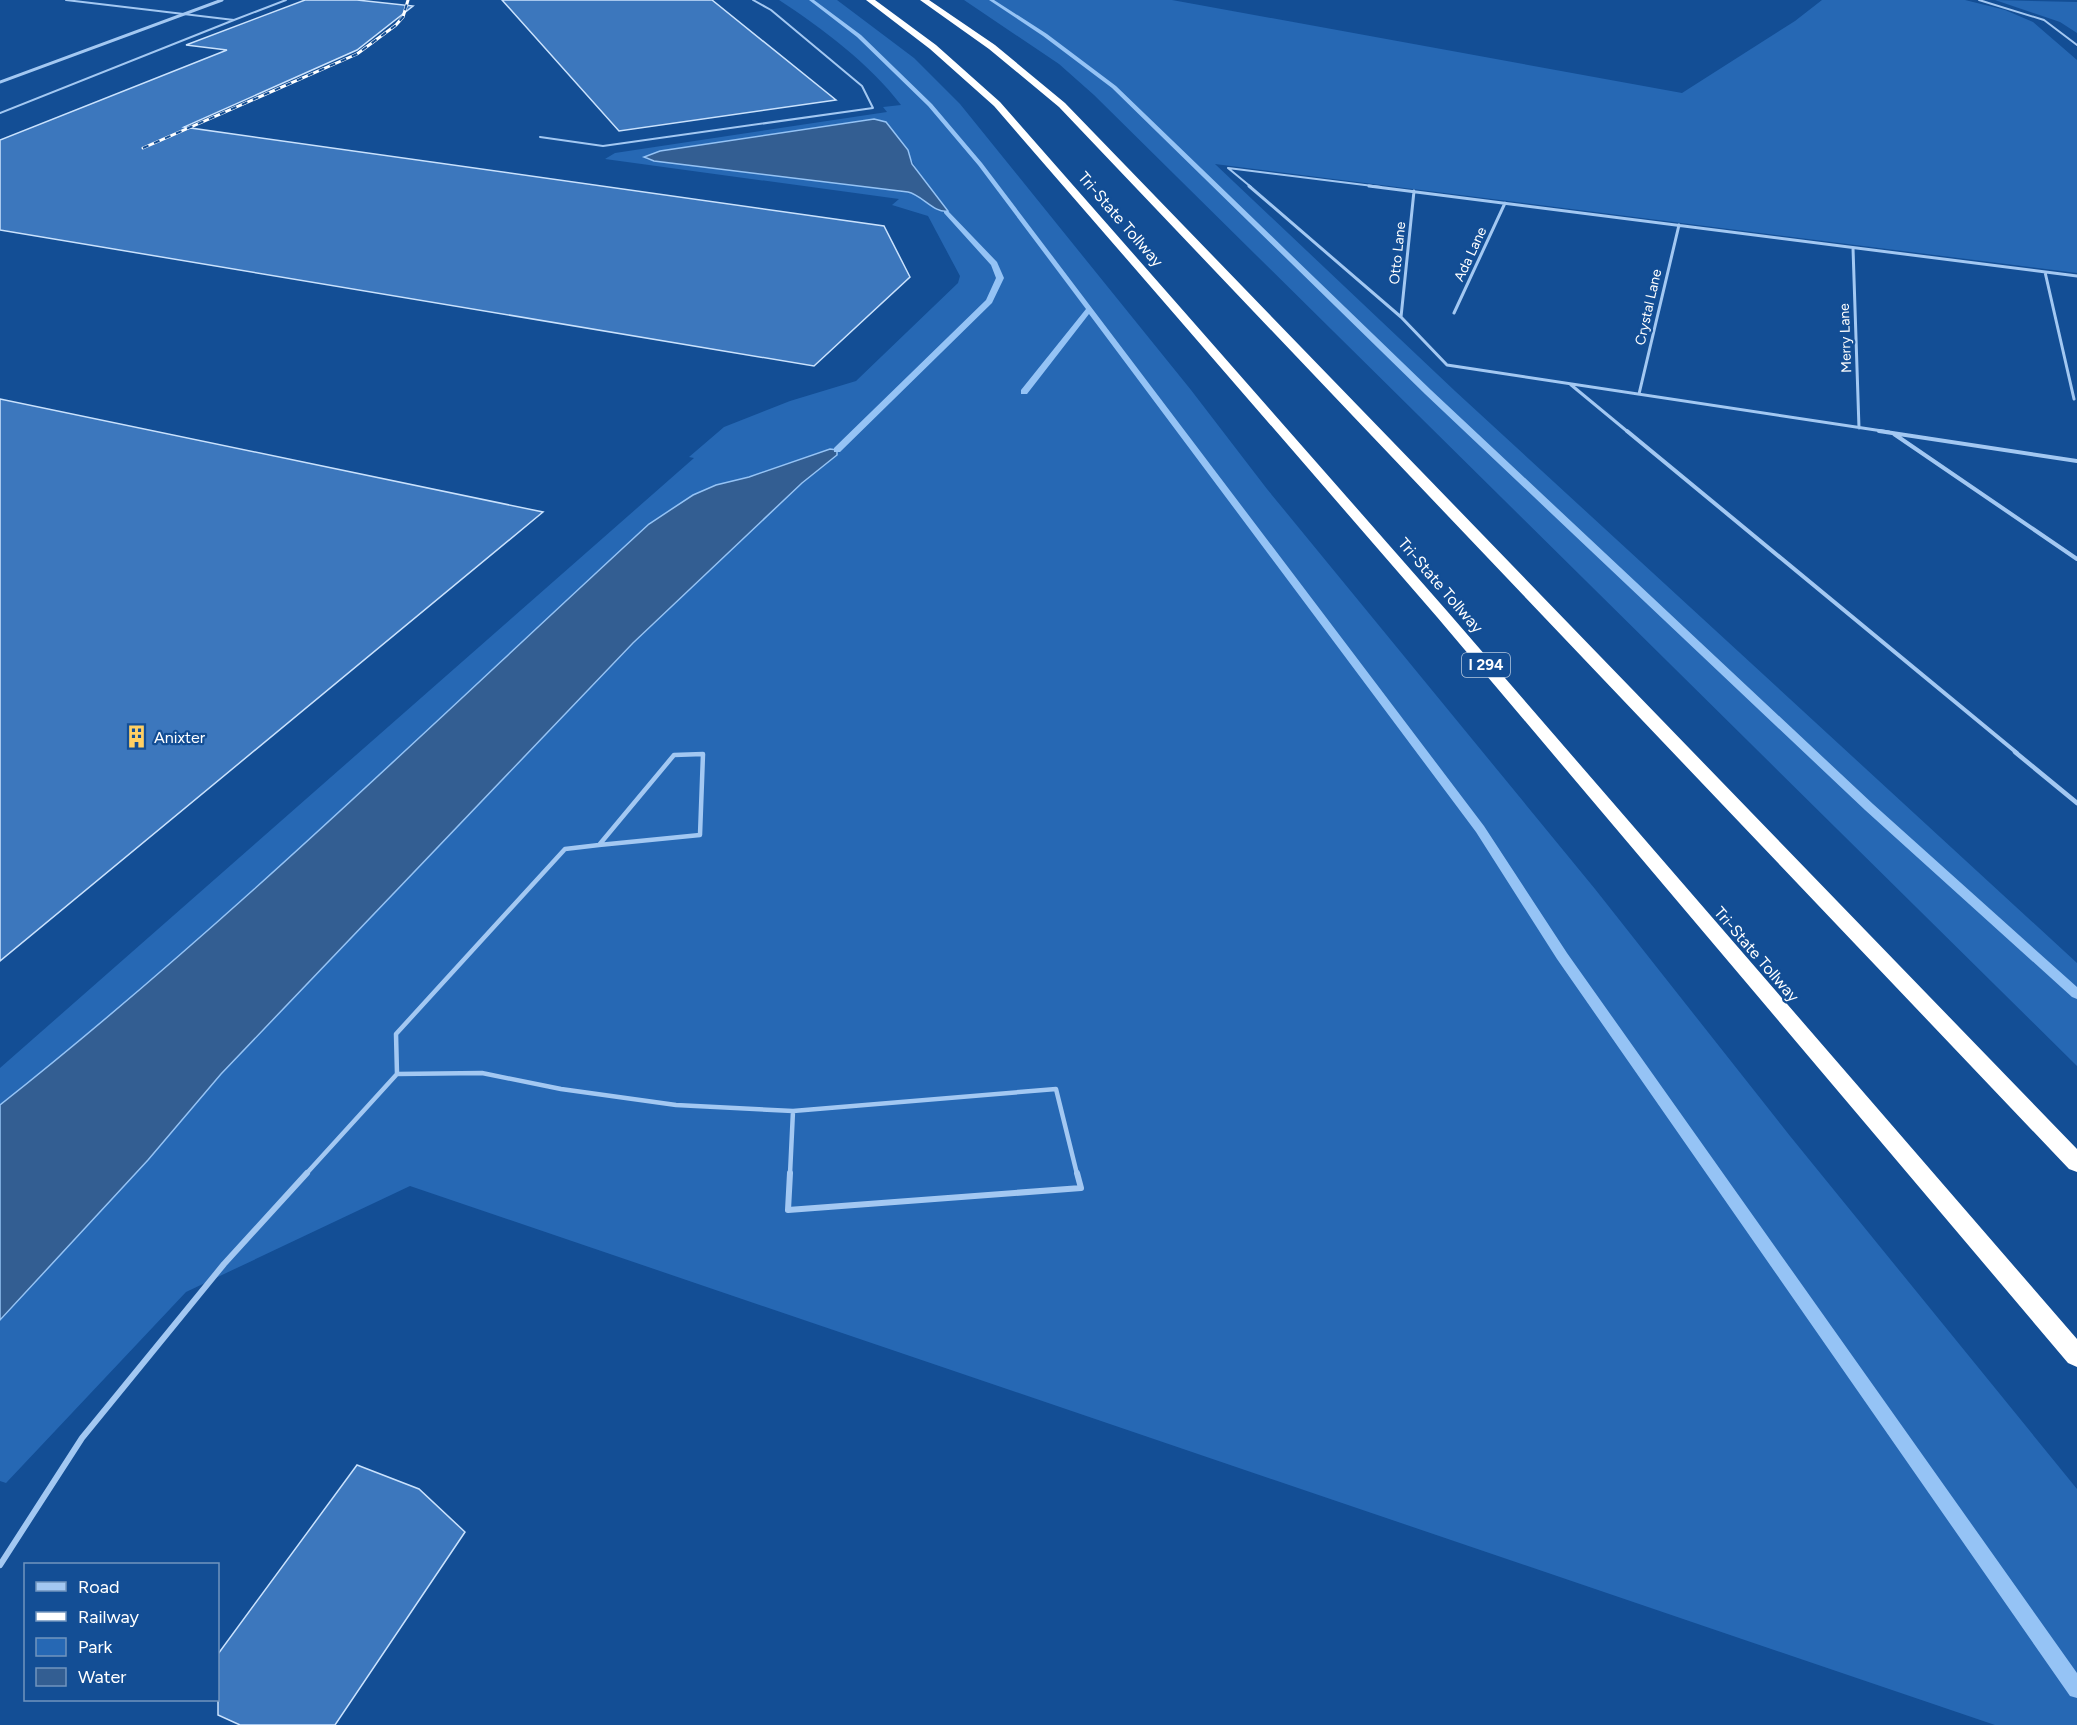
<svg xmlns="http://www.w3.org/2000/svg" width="2077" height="1725" font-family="Figtree,sans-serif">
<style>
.green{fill:#2668b4;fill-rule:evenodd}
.water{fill:#335e92;stroke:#95c3f5;stroke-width:1.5}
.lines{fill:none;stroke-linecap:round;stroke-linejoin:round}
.stream{fill:#95c3f5;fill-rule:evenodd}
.building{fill:#3c77bd;stroke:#cae2fd;stroke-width:1.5}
.lane-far4{stroke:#a3c8f2;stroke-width:2}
.lane-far3{stroke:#a3c8f2;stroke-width:3}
.lane-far2{stroke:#a3c8f2;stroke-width:4}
.lane-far1{stroke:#a3c8f2;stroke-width:4.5}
.lane{stroke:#a3c8f2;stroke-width:6}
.street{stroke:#a3c8f2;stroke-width:3}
.highway{fill:#fff;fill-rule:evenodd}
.rail-casing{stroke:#fff;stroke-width:3}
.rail{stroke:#134e95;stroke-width:2;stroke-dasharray:6;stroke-linecap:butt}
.labels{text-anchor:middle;stroke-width:4.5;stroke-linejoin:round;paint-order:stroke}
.far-street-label{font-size:14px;fill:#fff;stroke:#134e95}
.shield{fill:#134e95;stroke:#b8cadf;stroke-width:1.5}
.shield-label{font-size:15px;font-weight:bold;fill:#fff}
.street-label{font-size:16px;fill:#fff;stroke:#134e95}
.poi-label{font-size:16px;fill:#fff;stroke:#134e95;text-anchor:start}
</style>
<rect width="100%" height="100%" fill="#134e95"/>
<path class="green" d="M779 0H837L914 58 960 104 1191 390 1267 489 1595 889 1790 1136 2077 1489V1725H1995L410 1186 186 1292 6 1483 0 1481V1320L148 1160 221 1074 634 643 802 483 837 455 830 449 749 477 716 485 693 495 649 524C436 720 227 926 0 1105V1068L694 458 689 457 724 427 790 401 856 381 958 283 960 276 928 216 892 205 899 199 605 159 615 153 887 112 883 107 901 105C869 63 823 29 779 0ZM874 119 886 122C908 149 922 180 939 211L921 196 908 192 645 159 660 151Z
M964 0H1172L1682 93 1795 21 1822 0H1965L2005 10 2033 22 2077 60V273L1215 164 1455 391 2077 963V1066L1094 95 1059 64Z
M1995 0 2077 2V33L2060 22Z"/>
<path class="water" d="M874 119 886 122 908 150 912 164 948 211C935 214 922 195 908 192L654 161 644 157 660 151Z
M830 449 837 450V455L802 483 633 643 221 1074 148 1160 0 1320V1105C227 925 435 721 649 524L693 495 716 485 749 477Z"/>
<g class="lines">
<path class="stream" d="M809 0H814L861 35 932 104 982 163 1484 826 1567 953 2077 1673V1698L2070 1696 1557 959 1476 832 1089 314 1027 394H1021V390L1086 309 978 165 928 106 857 37Z
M989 0H994L1047 34 1116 86 1431 390 1873 804 2077 987V999L2072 997 1865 810 1425 394 1112 88 1043 36Z
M944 211H948L997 262 1004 278 992 303 840 452H834V448L986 300 996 278 991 265 944 213Z"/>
</g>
<path class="building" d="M305 0H357L413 6 357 50 184 127 884 226 910 277 814 366 0 230V140L227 50 186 45Z
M502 0H712L836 100 619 131Z
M0 399 543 512 0 961Z
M357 1465 419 1489 465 1532 335 1725H240L218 1715V1654Z"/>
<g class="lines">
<path class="lane-far4" d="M1979 0 2044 20 2077 45
M234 20 286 0
M0 113 234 20 66 0
M540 137 603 146 873 108 862 86 771 10 753 0
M1228 168 1251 187
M1228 168 1381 187"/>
<path class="lane-far3" d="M1249 186 1401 317 1447 365 1889 432
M1369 186 2077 276
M1853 248 1859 428
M2045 272 2074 399
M1454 313 1505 203
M1401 317 1414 191
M1570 384 1628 432
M1639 394 1679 225"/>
<path class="lane-far2" d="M1627 431 2017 753
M1879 431 2077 461
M1894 434 2077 559"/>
<path class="lane-far1" d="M2015 752 2077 803
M703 754 700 835 599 845 674 755Z
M599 845 565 849 396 1034 397 1074 482 1073 561 1089 676 1105 793 1111
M793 1111 1056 1089 1077 1174
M306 1174 397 1074
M790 1174 793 1111"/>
<path class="lane" d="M790 1173 788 1210 1081 1188 1077 1173
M0 1565 82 1438 224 1264 307 1173"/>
<path class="street" d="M0 82 222 0"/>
<path class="highway" d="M866 0H875L936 45 1000 102 1447 611 2077 1339V1367L2068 1363 1437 617 994 106 930 49Z
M920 0H929L995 45 1065 103 2077 1149V1172L2069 1169 1059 107 989 49Z"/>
<defs>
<path id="rail" d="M143 148 357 54 396 25 403 17 408 0"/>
</defs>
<use href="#rail" class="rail-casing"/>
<use href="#rail" class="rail"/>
</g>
<defs>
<symbol id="building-bare" viewBox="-9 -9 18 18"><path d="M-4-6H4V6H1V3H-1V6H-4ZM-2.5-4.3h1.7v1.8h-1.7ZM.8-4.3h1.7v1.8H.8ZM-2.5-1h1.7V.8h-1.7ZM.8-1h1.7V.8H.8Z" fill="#ffd064" stroke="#134e95" stroke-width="2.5" paint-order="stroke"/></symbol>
</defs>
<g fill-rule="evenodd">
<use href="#building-bare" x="120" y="720" width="33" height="33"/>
</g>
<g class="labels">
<g class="far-street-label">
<text transform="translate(1397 253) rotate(-84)" y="5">Otto Lane</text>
<text transform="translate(1470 254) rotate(-65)" y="5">Ada Lane</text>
<text transform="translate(1648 307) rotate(-77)" y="5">Crystal Lane</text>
<text transform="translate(1845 338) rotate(-92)" y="5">Merry Lane</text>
</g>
<rect class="shield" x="1462" y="653" width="48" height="24" rx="4.5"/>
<g class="shield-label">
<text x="1486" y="670">I 294</text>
</g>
<g class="street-label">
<text transform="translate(1121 219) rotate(49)" y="6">Tri-State Tollway</text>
<text transform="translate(1441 585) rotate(49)" y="6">Tri-State Tollway</text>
<text transform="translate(1757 954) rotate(49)" y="6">Tri-State Tollway</text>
</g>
<g class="poi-label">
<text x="154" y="743">Anixter</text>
</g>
</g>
<rect x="24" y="1563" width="195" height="138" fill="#134e95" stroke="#7195bf" stroke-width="1.5"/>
<rect x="36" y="1582" width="30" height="9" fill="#a3c8f2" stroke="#7195bf" stroke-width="1.5"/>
<text x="78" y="1593" font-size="18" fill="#ffffff">Road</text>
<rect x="36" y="1612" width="30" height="9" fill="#ffffff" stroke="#7195bf" stroke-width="1.5"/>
<text x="78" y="1623" font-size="18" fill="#ffffff">Railway</text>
<rect x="36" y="1638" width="30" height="18" fill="#2668b4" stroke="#7195bf" stroke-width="1.5"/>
<text x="78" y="1653" font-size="18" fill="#ffffff">Park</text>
<rect x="36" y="1668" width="30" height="18" fill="#335e92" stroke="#7195bf" stroke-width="1.5"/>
<text x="78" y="1683" font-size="18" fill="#ffffff">Water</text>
</svg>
